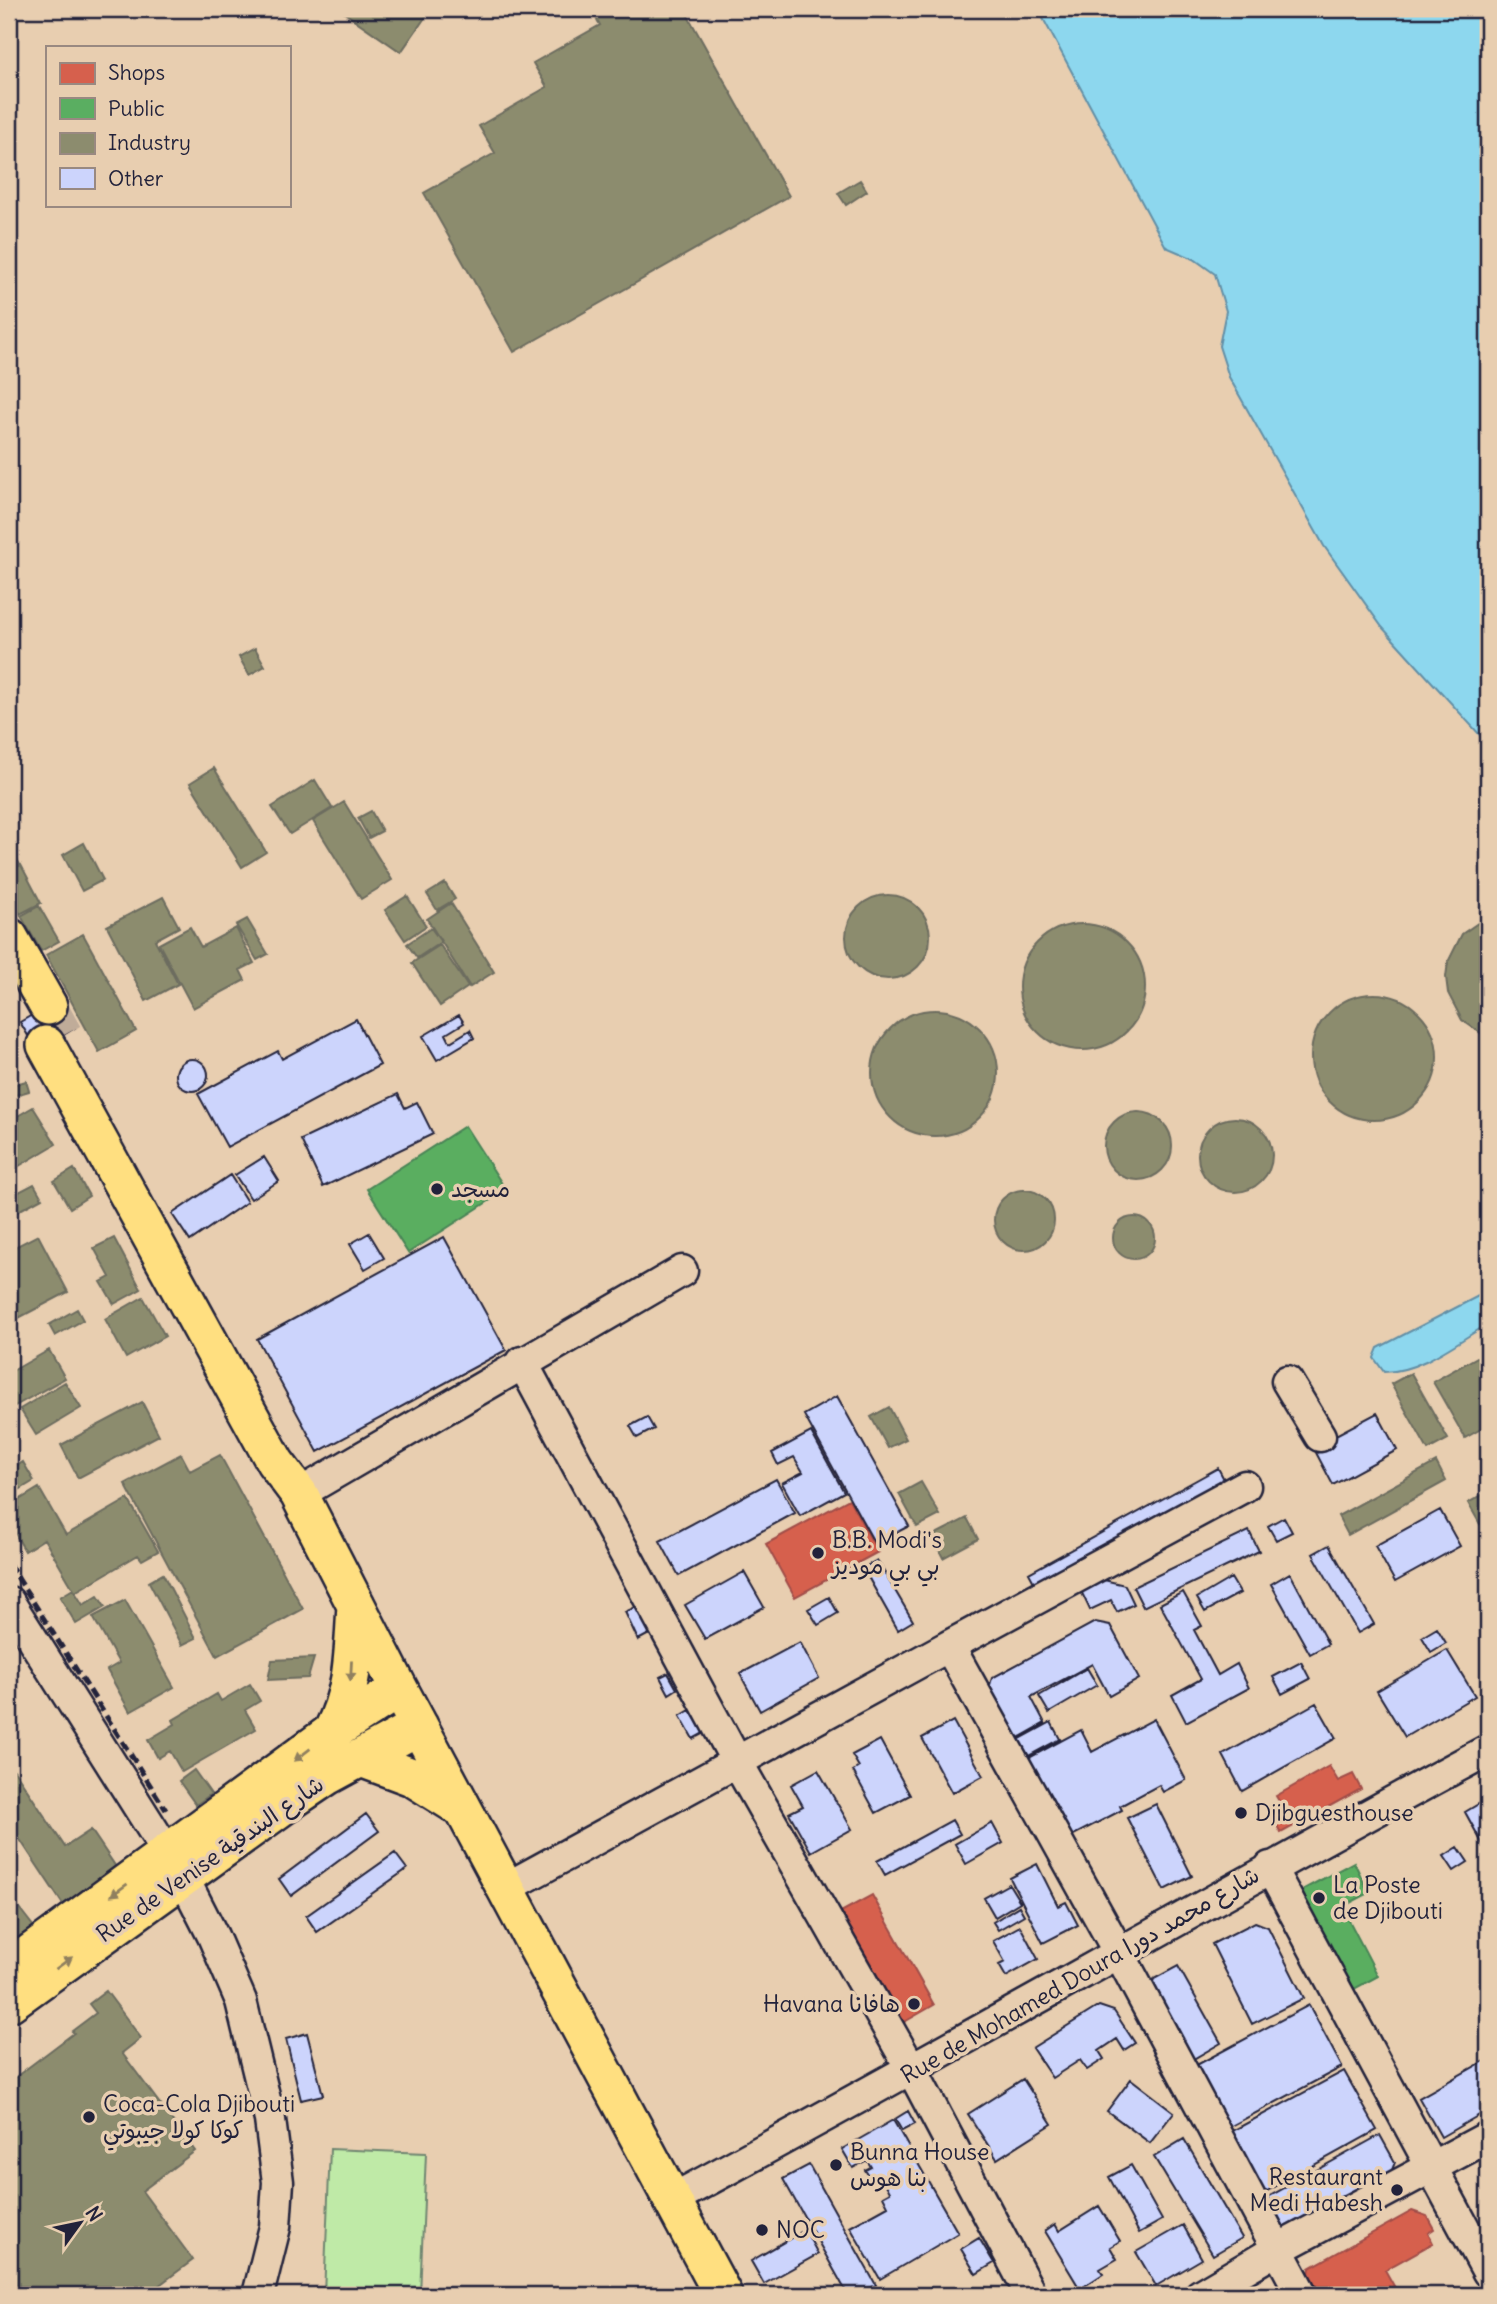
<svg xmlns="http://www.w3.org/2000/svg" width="1497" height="2304" font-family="Delius,'Playpen Sans Arabic',sans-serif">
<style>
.green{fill:#bfeaa7;stroke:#708671;stroke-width:2}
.water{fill:#8dd7ee;stroke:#628fa6;stroke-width:2}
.shops{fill:#d6604d;stroke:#a04d48;stroke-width:2}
.public{fill:#5aae61;stroke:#498456;stroke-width:2}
.industry{fill:#8c8c6e;stroke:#6c6c5f;stroke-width:2}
.building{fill:#ccd4fc;stroke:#22223b;stroke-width:2}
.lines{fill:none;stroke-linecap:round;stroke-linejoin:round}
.major-tunnel{stroke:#c0ac99;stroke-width:37;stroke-dasharray:37 18;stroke-linecap:butt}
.minor-casing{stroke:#22223b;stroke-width:35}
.major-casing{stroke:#22223b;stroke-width:42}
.minor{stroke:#e8ceb0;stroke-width:30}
.major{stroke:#ffdf80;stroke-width:37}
.rail{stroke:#22223b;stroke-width:5;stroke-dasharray:10 5;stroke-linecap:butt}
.oneway{fill:#90805e}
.poi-dot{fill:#22223b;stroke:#e8ceb0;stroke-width:2.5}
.labels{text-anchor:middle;stroke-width:7;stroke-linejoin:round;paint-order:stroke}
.poi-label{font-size:23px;fill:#22223b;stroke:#e8ceb0;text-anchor:start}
.street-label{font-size:23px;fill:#22223b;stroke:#e8ceb0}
</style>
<rect width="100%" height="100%" fill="#e8ceb0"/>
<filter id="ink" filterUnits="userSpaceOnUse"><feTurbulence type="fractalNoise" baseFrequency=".0143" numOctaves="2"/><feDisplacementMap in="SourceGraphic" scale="14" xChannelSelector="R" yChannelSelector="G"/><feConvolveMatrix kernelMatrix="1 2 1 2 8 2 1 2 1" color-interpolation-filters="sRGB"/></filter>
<g filter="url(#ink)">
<path class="green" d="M330 2149 426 2153 420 2295H324Z"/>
<path class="water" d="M1038 9H1488V744L1382 627 1324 546 1229 377 1219 346 1226 311 1215 274 1194 259 1166 247Z
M1488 1291V1324C1457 1342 1420 1372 1384 1372L1374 1358 1378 1348Z"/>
<path class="shops" d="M849 1499 878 1552 795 1597 766 1544Z
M1329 1766 1338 1781 1353 1774 1361 1789 1281 1833 1272 1817 1285 1811 1276 1796Z
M872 1895 934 2005 901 2024 839 1913Z
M1412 2211 1427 2216 1434 2229 1428 2233 1433 2243 1385 2270 1399 2295H1314L1307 2283 1310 2268Z"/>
<path class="public" d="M465 1126 506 1190 408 1253 367 1189Z
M1354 1862 1369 1893 1342 1907 1378 1976 1345 1994 1300 1907 1304 1889Z"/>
<path class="industry" d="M339 9H431L401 52Z
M591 9H684L789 196 514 352 424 193 495 153 479 126 547 87 533 63 600 25Z
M860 180 867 191 846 205 838 193Z
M255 648 265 666 249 675 239 657Z
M214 768 266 852 242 867 190 783Z
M315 780 332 808 290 834 272 807Z
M344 802 392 880 361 899 313 821Z
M371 811 382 831 369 838 358 818Z
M84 843 103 880 82 891 63 855Z
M9 844 20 865 9 871Z
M21 865 41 903 20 914 9 892V872Z
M445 883 455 899 437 910 427 894Z
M846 937a42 42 0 1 1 84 0a42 42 0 1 1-84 0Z
M407 896 426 926 405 940 385 910Z
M163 897 179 927 155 940 178 984 146 1001 107 926Z
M451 903 494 972 470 987 427 919Z
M39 906 59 941 41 951 21 916Z
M1488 916V1038L1462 1020 1448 993 1446 977 1448 962 1462 934Z
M247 919 268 954 257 960 236 925Z
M1019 987a63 63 0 1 1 126 0a63 63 0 1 1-126 0Z
M190 927 201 947 236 928 254 963 240 970 245 980 193 1008 159 944Z
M431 928 441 942 417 958 407 944Z
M83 934 136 1031 99 1052 46 955Z
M440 945 468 987 440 1006 412 963Z
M1311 1057a63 63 0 1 1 126 0a63 63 0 1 1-126 0Z
M872 1073a63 63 0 1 1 126 0a63 63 0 1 1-126 0Z
M26 1081 29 1091 12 1096 9 1086Z
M33 1107 56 1144 9 1172V1121Z
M1104 1146a34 34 0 1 1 68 0a34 34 0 1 1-68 0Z
M1198 1155a37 37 0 1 1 74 0a37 37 0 1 1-74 0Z
M74 1169 89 1196 70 1208 54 1181Z
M34 1184 42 1198 9 1216V1197Z
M994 1220a30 30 0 1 1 60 0a30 30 0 1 1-60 0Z
M1113 1238a21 21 0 1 1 42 0a21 21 0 1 1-42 0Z
M38 1235 68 1292 9 1323V1250Z
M114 1238 141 1289 114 1304 101 1282 110 1277 94 1248Z
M143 1297 165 1336 126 1358 105 1319Z
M77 1309 83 1320 55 1336 49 1325Z
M49 1350 65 1378 15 1406 9 1395V1373Z
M1488 1351V1425L1465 1438 1433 1382Z
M1411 1373 1448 1439 1428 1450 1391 1384Z
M65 1382 81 1408 36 1435 20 1409Z
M142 1402 159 1435 78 1478 61 1445Z
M889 1407 906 1439 888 1448 871 1417Z
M181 1454 190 1471 220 1455 303 1609 217 1656 125 1484Z
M23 1462 34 1481 9 1496V1471Z
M1436 1462 1446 1481 1348 1535 1338 1516Z
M921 1482 940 1515 917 1527 899 1494Z
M39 1488 66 1535 128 1499 158 1551 142 1560 138 1555 75 1592 44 1539 25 1551 9 1523V1506Z
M1486 1493 1488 1519 1480 1524 1468 1503Z
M967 1518 978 1539 943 1558 932 1536Z
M163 1574 196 1638 182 1645 149 1582Z
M73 1589 83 1605 98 1596 105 1607 76 1624 60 1597Z
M125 1600 174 1687 130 1712 107 1670 119 1663 93 1617Z
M314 1658 308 1678 268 1680 272 1660Z
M250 1684 260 1701 245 1710 256 1729 182 1772 170 1751 158 1758 148 1740 175 1724 173 1720 217 1694 221 1701Z
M14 1770 65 1847 91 1830 120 1873 66 1909 9 1823V1773Z
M194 1770 211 1794 196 1805 179 1781Z
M16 1904 37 1931 9 1951V1909Z
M106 1991 141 2038 122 2053 195 2151 142 2191 193 2260 146 2295H9V2082L74 2033 72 2031 96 2013 89 2004Z"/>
<path class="building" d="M58 1000 75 1028 37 1051 20 1022Z
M459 1015 464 1023 446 1034 450 1042 470 1030 474 1038 437 1060 423 1036Z
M356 1019 380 1065 227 1147 198 1094 278 1051 282 1059Z
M176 1075a16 16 0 1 1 32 0a16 16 0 1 1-32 0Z
M398 1094 405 1108 417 1102 433 1134 323 1187 301 1140Z
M264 1157 279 1181 251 1199 235 1175Z
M230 1175 247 1202 190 1241 172 1214Z
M369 1233 384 1258 365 1269 350 1244Z
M444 1237 506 1350 318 1452 257 1339Z
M837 1396 909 1526 875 1544 804 1415Z
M1377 1413 1397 1450 1333 1485 1313 1447Z
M647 1417 654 1429 637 1438 630 1426Z
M811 1432 844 1492 800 1516 782 1483 803 1472 794 1457 778 1465 772 1453Z
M1218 1468 1225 1481 1036 1586 1029 1573Z
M776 1479 795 1513 679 1576 660 1541Z
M1440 1510 1460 1546 1395 1582 1375 1546Z
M1284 1517 1292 1532 1276 1540 1268 1526Z
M1249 1531 1259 1551 1143 1607 1133 1587Z
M1329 1545 1374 1624 1358 1633 1313 1554Z
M877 1560 913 1621 898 1630 863 1568Z
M744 1572 764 1607 705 1639 685 1605Z
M1290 1573 1328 1644 1310 1654 1271 1584Z
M1231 1578 1240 1593 1205 1612 1197 1598Z
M1104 1580 1125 1585 1134 1604 1117 1612 1111 1600 1090 1610 1081 1591Z
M1183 1592 1202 1626 1194 1630 1218 1675 1237 1664 1249 1688 1186 1722 1172 1695 1201 1679 1160 1604Z
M829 1597 838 1613 818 1625 808 1609Z
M640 1605 653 1632 638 1640 625 1612Z
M1095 1622 1110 1625 1139 1679 1109 1696 1092 1664 1031 1697 1045 1723 1013 1741 987 1695 992 1678Z
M1437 1628 1446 1643 1431 1652 1422 1637Z
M800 1642 819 1678 760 1711 740 1674Z
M1447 1650 1475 1696 1405 1737 1377 1691Z
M1301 1662 1310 1679 1282 1694 1273 1677Z
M1087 1668 1097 1685 1049 1713 1039 1696Z
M668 1673 677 1689 669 1694 660 1677Z
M1316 1703 1336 1738 1242 1791 1223 1755Z
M690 1710 704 1733 693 1739 680 1716Z
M1154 1719 1186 1780 1163 1792 1159 1785 1120 1806 1122 1810 1068 1838 1027 1759 1081 1730 1092 1752Z
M953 1721 983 1776 952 1793 922 1738Z
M1051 1722 1060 1739 1027 1757 1018 1740Z
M880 1740 910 1795 876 1813 853 1771 859 1767 852 1755Z
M818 1770 852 1829 811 1852 789 1813 803 1806 791 1785Z
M1482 1802 1488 1815 1487 1852 1465 1812Z
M1156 1804 1192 1876 1164 1890 1127 1818Z
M366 1814 379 1831 291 1896 279 1879Z
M952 1820 960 1834 885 1875 877 1861Z
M992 1823 1003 1843 966 1864 955 1844Z
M1458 1847 1468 1862 1454 1871 1444 1856Z
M395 1853 407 1869 317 1932 306 1916Z
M1037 1864 1058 1906 1066 1902 1078 1925 1043 1943 1010 1878Z
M1009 1884 1020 1902 995 1917 984 1898Z
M1019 1906 1024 1915 998 1930 993 1922Z
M1255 1922 1268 1927 1304 1998 1252 2024 1212 1944Z
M1020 1926 1038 1959 1006 1977 999 1965 1005 1962 993 1941Z
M1178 1966 1221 2043 1188 2062 1149 1991 1154 1979Z
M1309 2005 1342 2067 1224 2130 1191 2068Z
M1099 2006 1114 2011 1135 2043 1124 2050 1117 2039 1099 2051 1104 2059 1087 2070 1080 2060 1052 2078 1032 2048Z
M307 2033 323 2095 301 2100 286 2039Z
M1488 2059V2110L1441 2137 1419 2098Z
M1344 2071 1377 2130 1258 2196 1225 2135Z
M1023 2079 1052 2124 997 2159 968 2114Z
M1131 2079 1174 2112 1150 2143 1107 2111Z
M908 2111 915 2124 902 2131 895 2119Z
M893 2120 958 2233 880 2279 850 2227 888 2206 883 2196 890 2192 883 2179 874 2184 865 2170 871 2167 867 2160 853 2168 842 2149Z
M1380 2135 1395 2162 1387 2183 1291 2235 1277 2229 1261 2201Z
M1184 2139 1242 2238 1213 2255 1154 2157Z
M809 2165 876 2285 857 2295H848L783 2179Z
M1131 2165 1162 2220 1139 2233 1109 2177Z
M1099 2206 1120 2241 1110 2247 1117 2259 1100 2269 1103 2274 1080 2289 1045 2231 1055 2224 1059 2231Z
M1183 2225 1202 2259 1156 2286 1136 2252Z
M805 2230 818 2254 764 2284 751 2261Z
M979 2238 994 2263 976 2274 961 2249Z"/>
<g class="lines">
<path class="major-tunnel" d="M48 1006 64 1035"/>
<defs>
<path id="minor" d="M522 1362 737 1762 912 2070 1031 2295
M1287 1381 1320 1436
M299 1494 682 1271
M9 1602 184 1879 213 1936 241 2001 270 2120 278 2182 275 2227 258 2295
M949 1646 1245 1486
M1270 1867 1488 2272
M506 1888 949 1646 1118 1951 1302 2295
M671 2200C945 2053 1214 1897 1488 1750
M1200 2295 1278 2249 1488 2137"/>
<path id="major" d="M9 937 48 1006
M46 1045 275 1462 299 1494 399 1689 723 2295
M332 1732C354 1690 353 1652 356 1605
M361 1758 412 1777 460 1807
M9 1969 332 1732 399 1689
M9 2003 287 1803 327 1776 419 1726"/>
</defs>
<use href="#minor" class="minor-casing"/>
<use href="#major" class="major-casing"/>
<use href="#minor" class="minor"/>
<use href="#major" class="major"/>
<path class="rail" d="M9 1564 166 1810"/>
</g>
<defs><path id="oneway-solid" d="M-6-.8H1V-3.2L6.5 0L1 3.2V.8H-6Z" transform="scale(1.75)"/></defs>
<g class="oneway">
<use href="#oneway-solid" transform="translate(351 1671) rotate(93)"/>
<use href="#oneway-solid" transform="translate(302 1755) rotate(143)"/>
<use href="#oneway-solid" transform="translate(119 1890) rotate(144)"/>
<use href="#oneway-solid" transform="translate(64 1963) rotate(-36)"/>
</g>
</g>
<g class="poi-dot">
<circle cx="437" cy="1189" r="7"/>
<circle cx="818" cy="1553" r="7"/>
<circle cx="1241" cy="1813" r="7"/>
<circle cx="1319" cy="1898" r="7"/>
<circle cx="914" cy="2004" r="7"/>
<circle cx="89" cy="2117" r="7"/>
<circle cx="836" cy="2165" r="7"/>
<circle cx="1397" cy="2190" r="7"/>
<circle cx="762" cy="2230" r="7"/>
</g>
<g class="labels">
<g class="poi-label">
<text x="451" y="1197">مسجد</text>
<text x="832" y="1548">B.B. Modi's<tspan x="832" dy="26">بي بي موديز</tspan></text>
<text x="1255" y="1821">Djibguesthouse</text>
<text x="1333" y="1893">La Poste<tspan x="1333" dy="26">de Djibouti</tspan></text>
<text x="900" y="2012" text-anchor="end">Havana هافانا</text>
<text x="103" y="2112">Coca-Cola Djibouti<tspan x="103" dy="26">كوكا كولا جيبوتي</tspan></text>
<text x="850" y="2160">Bunna House<tspan x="850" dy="26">بنا هوس</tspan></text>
<text x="1383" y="2185" text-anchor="end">Restaurant<tspan x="1383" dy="26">Medi Habesh</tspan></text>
<text x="776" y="2238">NOC</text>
</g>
<g class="street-label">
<text transform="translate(210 1859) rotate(-35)" y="8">Rue de Venise شارع البندقية</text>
<text transform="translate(1080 1975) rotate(-30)" y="8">Rue de Mohamed Doura شارع محمد دورا</text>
</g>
</g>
<rect width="1497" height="2304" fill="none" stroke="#e8ceb0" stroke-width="35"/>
<rect x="18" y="18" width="1462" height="2269" fill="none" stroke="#22223b" stroke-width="2.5" filter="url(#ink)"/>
<rect x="46" y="46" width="245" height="161" fill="#e8ceb0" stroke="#998981" stroke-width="2"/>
<rect x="60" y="63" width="35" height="21" fill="#d6604d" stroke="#998981" stroke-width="2"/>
<text x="108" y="80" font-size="21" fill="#22223b">Shops</text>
<rect x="60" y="98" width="35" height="21" fill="#5aae61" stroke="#998981" stroke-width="2"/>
<text x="108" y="116" font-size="21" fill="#22223b">Public</text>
<rect x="60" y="133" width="35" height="21" fill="#8c8c6e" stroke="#998981" stroke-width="2"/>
<text x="108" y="150" font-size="21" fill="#22223b">Industry</text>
<rect x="60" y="168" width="35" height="21" fill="#ccd4fc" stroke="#998981" stroke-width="2"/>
<text x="108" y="186" font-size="21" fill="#22223b">Other</text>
<g transform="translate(80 2223) rotate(57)" stroke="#e8ceb0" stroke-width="5" paint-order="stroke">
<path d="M0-5L12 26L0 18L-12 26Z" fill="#22223b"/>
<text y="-10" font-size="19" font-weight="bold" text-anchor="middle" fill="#22223b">N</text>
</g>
</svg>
